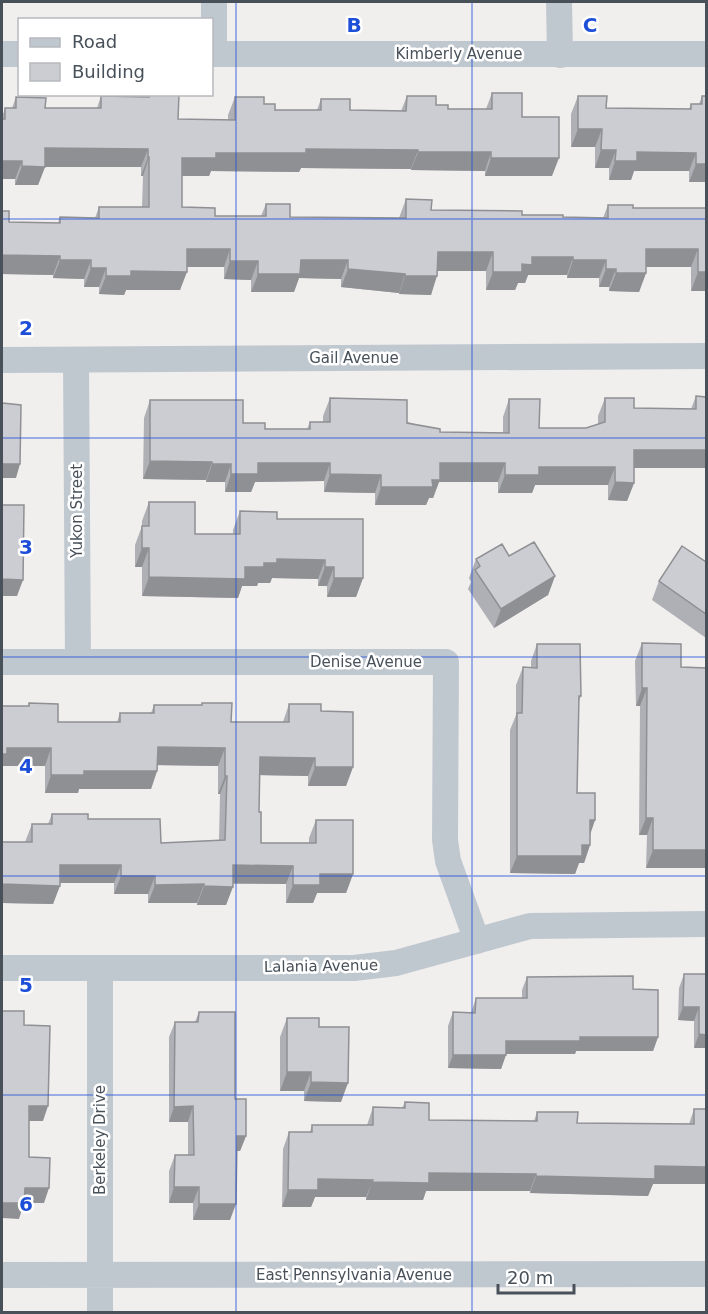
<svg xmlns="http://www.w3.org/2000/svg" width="708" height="1314" font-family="'DejaVu Sans',sans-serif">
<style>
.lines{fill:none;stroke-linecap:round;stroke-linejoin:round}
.minor{stroke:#c0c8cf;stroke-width:26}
.wall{fill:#afb0b5}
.shaded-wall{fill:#8f9094}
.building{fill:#cccdd3;stroke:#8f9094;stroke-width:1.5}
.grid{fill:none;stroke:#1d4ed8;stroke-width:1.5;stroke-opacity:0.55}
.labels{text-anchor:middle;stroke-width:5;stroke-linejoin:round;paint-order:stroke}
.street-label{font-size:15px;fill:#48515a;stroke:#fff}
.grid-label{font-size:20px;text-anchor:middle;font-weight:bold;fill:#1d4ed8;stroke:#fff;stroke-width:5;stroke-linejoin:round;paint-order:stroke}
</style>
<rect width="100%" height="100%" fill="#f1eeee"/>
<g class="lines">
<path class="minor" d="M214 2V54
M559 2 560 55
M2 54H20
M212 54H706
M2 360 706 356
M76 360 78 662
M2 662H446L445 840 448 861 477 941
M2 968H354L396 963 530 926 706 924
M100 968V1312
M2 1275 706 1274"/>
</g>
<path class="wall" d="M492 93 522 117 552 176H485V171L411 170V169L301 168 299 172 211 171 209 176H182V207L215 216H261L266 204 290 217 399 218 406 199 431 210 563 217 603 218 608 205 633 208H706V291H691V267H646V273L639 292 609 291V287H599V278H567V275H528L525 283H518L515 290H486V271H437L431 295 399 294V293L341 287V279L299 278 294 292H251V280L224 279V267H187L180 290H126L124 295 99 294V287H84V279L53 278V275L2 274V211L9 222 58 223 60 217 95 218 99 207H142L143 176H141V167H45L38 185H15V179H2V117L5 108H12L16 97 45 108H97L101 96 148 97 149 94 178 119 228 120V115L235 97 264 104 275 110H317L321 99 350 110 401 111 407 96 448 109H486Z
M578 96 606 108 689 109 691 104H699L702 96 706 182H689V171H634L631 180H609V168H595V147H571V114Z
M696 396 706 468H634V483L627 501 608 500V485H535L532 493H498V482H439L433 498H429L426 505H375V493L324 492V481L255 482 251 492H225V482H206V480L143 479 144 418 150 400 265 429H307L310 422H323V416L330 398 440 432 503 433V417L509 399 539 428H586L598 424V416L605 398 634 408 691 409Z
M149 502 195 534H233V530L240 511 277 519 363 578 356 597H327V586H318V579L272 578 270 583H258L257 586H242L238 598 142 596V567H135V545L142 526V521Z
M509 556 555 576 548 595 494 628 468 589 471 582 469 578 476 559Z
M706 562V638L652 600 659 581Z
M642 643 681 667 706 868H646L647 835H639L640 706H636L635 661Z
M537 644 581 696 579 701 577 793 595 820 590 833V845L584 863H579L575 874 510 873V730L516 715V685L523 667 531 668V661Z
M29 703 58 722H117L120 713H151L154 705 231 722H283L289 704 321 711 353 767 346 786H308V776L259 775V812L261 843H309V838L316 820 353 874 346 893H317L313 903H286V884H233L226 905H197V903H148V894H114V883H60L53 904 2 903V842H25L32 824H48L52 814 88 819 161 843 219 840 220 794H218V766L157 765V771L151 789H79L78 793H45V766H2V706H28Z
M684 974H706V1048H694V1021L678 1020 679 988Z
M527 977 633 989 658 1037 653 1051H576L575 1054H506L501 1069 448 1068V1026L453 1012 471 1013 476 998H522V990Z
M199 1012 235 1099 246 1136 240 1151H237L230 1220H193V1203H169V1171L175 1155H188V1122H169V1037L175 1022H195Z
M287 1018 319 1027 341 1102 304 1101V1091H280V1037Z
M405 1102 429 1120 534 1121 537 1112 577 1123 689 1124 694 1109H706L653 1184 648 1196 530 1193V1191H426L423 1200H366V1197H315L311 1207H282L283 1149 289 1132H310L312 1125H367L373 1107 402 1108Z"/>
<path class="shaded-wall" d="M578 129H602L595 147H571Z
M45 148 148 149 141 167H45L38 185H15L22 166Z
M306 149 418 150 411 169 301 168 299 172 211 171 209 176H175L182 158 216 153Z
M601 150H616L609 168H595Z
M418 152H491L485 171 411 170Z
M637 152 696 153 689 171H634L631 180H609L615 161Z
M148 157H149L143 176H141Z
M491 158H559L552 176H485Z
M2 161H22L15 179H2Z
M696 164H706V182H689Z
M187 249H230L224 267H180Z
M646 249H698L691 267H639Z
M438 252H493L486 271H431Z
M2 255 60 256 53 275 2 274Z
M532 257H573L567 275H528L525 283H518L515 290H486L493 272 522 264Z
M60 260H91L84 279 53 278Z
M301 260H348L341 279 299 278 294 292H251L258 274Z
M573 260H606L599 278H567Z
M230 261H258L251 280 224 279Z
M91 268H106L99 287H84Z
M348 269 405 274 399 293 341 287Z
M606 269H616L609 287H599Z
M131 271 187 272 180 290H126L124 295 99 294 106 276Z
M698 272H706V291H691Z
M616 273H646L639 292 609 291Z
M405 276H437L431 295 399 294Z
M634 450H706V468H627Z
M150 461 212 462 206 480 143 479Z
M258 463H330L324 481 255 482 251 492H225L231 474Z
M440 463H505L498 482H439L433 498H429L426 505H375L381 487Z
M2 464H20L16 478H2Z
M212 464H231L225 482H206Z
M539 467H615L608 485H535L532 493H498L505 475Z
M330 474 381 475 375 493 324 492Z
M615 482 634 483 627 501 608 500Z
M142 548H149L142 567H135Z
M277 559 325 560 318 579 272 578 270 583H258L257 586H242L238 598 142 596 149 577 245 567 264 563Z
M325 567H334L327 586H318Z
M555 576 548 595 494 628 501 609Z
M334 578H363L356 597H327Z
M2 579 23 580 17 596H2Z
M642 688H647L640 706H636Z
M158 747 225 748 218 766 151 765Z
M7 748H51L45 766H2V768V754Z
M260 757 315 758 308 776 253 775Z
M315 767H353L346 786H308Z
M84 771H157L151 789H79L78 793H45L51 775Z
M225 776H227L220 794H218Z
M646 818H653L647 835H639Z
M590 820H595L589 838Z
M582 845H590L584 863H579L575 874 510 873 517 856Z
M653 850H706V868H646Z
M60 865H121L114 883H53Z
M233 865 293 866 286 884 226 883Z
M320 874H353L346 893H317L313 903H286L293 885Z
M121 876H155L148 894H114Z
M2 884 60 886 53 904 2 903Z
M204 884 197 903H148L155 885Z
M204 886 233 887 226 905H197Z
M683 1007H699L694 1021 678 1020Z
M699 1034 706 1035V1048H694Z
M580 1037H658L653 1051H576L575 1054H501L506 1041Z
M453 1055H506L501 1069 448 1068Z
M287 1072H311L304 1091H280Z
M311 1082 348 1083 341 1102 304 1101Z
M29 1106H48L43 1121H23Z
M193 1106 188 1122H169L174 1107Z
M237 1136H246L240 1151H231Z
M655 1166 706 1167V1184H653L648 1196 530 1193 536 1176Z
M429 1173 536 1174 530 1191H426L423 1200H366L372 1182Z
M318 1179 373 1180 366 1197H315L311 1207H282L288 1190Z
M174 1187H199L193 1203H169Z
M25 1188H49L44 1203H24L19 1219 2 1218V1203Z
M199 1204H236L230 1220H193Z"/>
<path class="building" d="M492 93H522V117H559V158H491V152H418V150L306 149V153H216V158H182V207L215 208V216H266V204H290V217L406 218V199L432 200 431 210 522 211V215H563V217L608 218V205H633V208H706V272H698V249H646V273H616V269H606V260H573V257H532V265L522 264V272H493V252H438L437 276H405V274L348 269V260H301L300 274H258V261H230V249H187V272L131 271V276H106V268H91V260H60V256L2 255V211H9V222L60 223V217L99 218V207H149V157H148V149L45 148V167L22 166V161H2V119H5V108H16V97L46 98 45 108H101V96L149 97V94H179L178 119 235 120V97H264V104H275V110H321V99H350V110L406 111 407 96H436V105H448V109H492Z
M578 96H607L606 108 691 109V104H702V96H706V164H696V153L637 152V161H615L616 150H601L602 129H578Z
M696 396 706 397V450H634V483L615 482V467H539V475H505V463H440V480H432L433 487H381V475L330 474V463H258V474H231V464H212V462L150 461V400H243V423H265V429H310V422H330V398L407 400V423L440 429V432L509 433V399H540L539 428H586L605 422V398H634V408L696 409Z
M2 403 21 405 20 464H2Z
M149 502H195V534H240V511L277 512V519H363V578H334V567H325V560L277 559V563H264V567H245V579L149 577V548H142V526H149Z
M2 505H24L23 580 2 579Z
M534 542 555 576 501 609 475 570 480 566 476 559 502 544 509 556Z
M682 546 706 562V614L659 581Z
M642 643 681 644V667L706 668V850H653V818H646L647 688H642Z
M537 644H580L581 696H579L577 793H595V820H590V845H582V856H517V713H522L523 667 537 668Z
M29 703 58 704V722H120V713H154V705H202V703H232L231 722H289V704H321V711L353 712V767H315V758L260 757 259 812H261V843H316V820H353V874H320V885H293V866L233 865V887L204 886V884L155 885V876H121V865H60V886L2 884V842H32V824H52V814H88V819H160L161 843 225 840 227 776H225V748L158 747 157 771H84V775H51V748H7V754H2V706H29Z
M684 974H706V1035L699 1034V1007H683Z
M633 976V989L658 990V1037H580V1041H506V1055H453V1012L475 1013 476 998H527V977Z
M2 1011H24V1025L50 1026 48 1106H29V1157L50 1158 49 1188H25L24 1203H2Z
M199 1012H235V1099H246V1136H237L236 1204H199V1187H174L175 1155H194L193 1106 174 1107 175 1022H198Z
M287 1018H319V1027H349L348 1083 311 1082V1072H287Z
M405 1102 429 1103V1120L537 1121V1112H578L577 1123 694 1124V1109H706V1167L655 1166V1179L536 1176V1174L429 1173V1183L372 1182 373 1180 318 1179V1190H288L289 1132H312V1125H373V1107L405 1108Z"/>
<path class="grid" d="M236 2V1312M472 2V1312M2 219H706M2 438H706M2 657H706M2 876H706M2 1095H706"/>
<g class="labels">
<g class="street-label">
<text x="459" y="59">Kimberly Avenue</text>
<text x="354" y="363">Gail Avenue</text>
<text transform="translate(77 511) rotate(-90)" y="5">Yukon Street</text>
<text x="366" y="667">Denise Avenue</text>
<text transform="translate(321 966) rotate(-1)" y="5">Lalania Avenue</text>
<text transform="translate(100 1140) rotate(-90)" y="5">Berkeley Drive</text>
<text x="354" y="1280">East Pennsylvania Avenue</text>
</g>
</g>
<g class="grid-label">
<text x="354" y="32">B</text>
<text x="590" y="32">C</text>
<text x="26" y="335">2</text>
<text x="26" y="554">3</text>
<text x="26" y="773">4</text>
<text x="26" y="992">5</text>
<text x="26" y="1211">6</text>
</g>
<rect width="708" height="1314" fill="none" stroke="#48515a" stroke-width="6"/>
<rect x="18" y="18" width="195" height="78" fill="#ffffff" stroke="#b6b9bd" stroke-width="1.5"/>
<rect x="30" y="38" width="30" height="9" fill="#c0c8cf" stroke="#b6b9bd" stroke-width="1.5"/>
<text x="72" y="48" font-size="18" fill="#48515a">Road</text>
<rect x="30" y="63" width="30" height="18" fill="#cccdd3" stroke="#b6b9bd" stroke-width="1.5"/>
<text x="72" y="78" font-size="18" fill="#48515a">Building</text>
<path d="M498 1284v9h76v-9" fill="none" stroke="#48515a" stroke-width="3"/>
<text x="507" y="1284" font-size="18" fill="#48515a" stroke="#ffffff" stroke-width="4.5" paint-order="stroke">20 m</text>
</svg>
